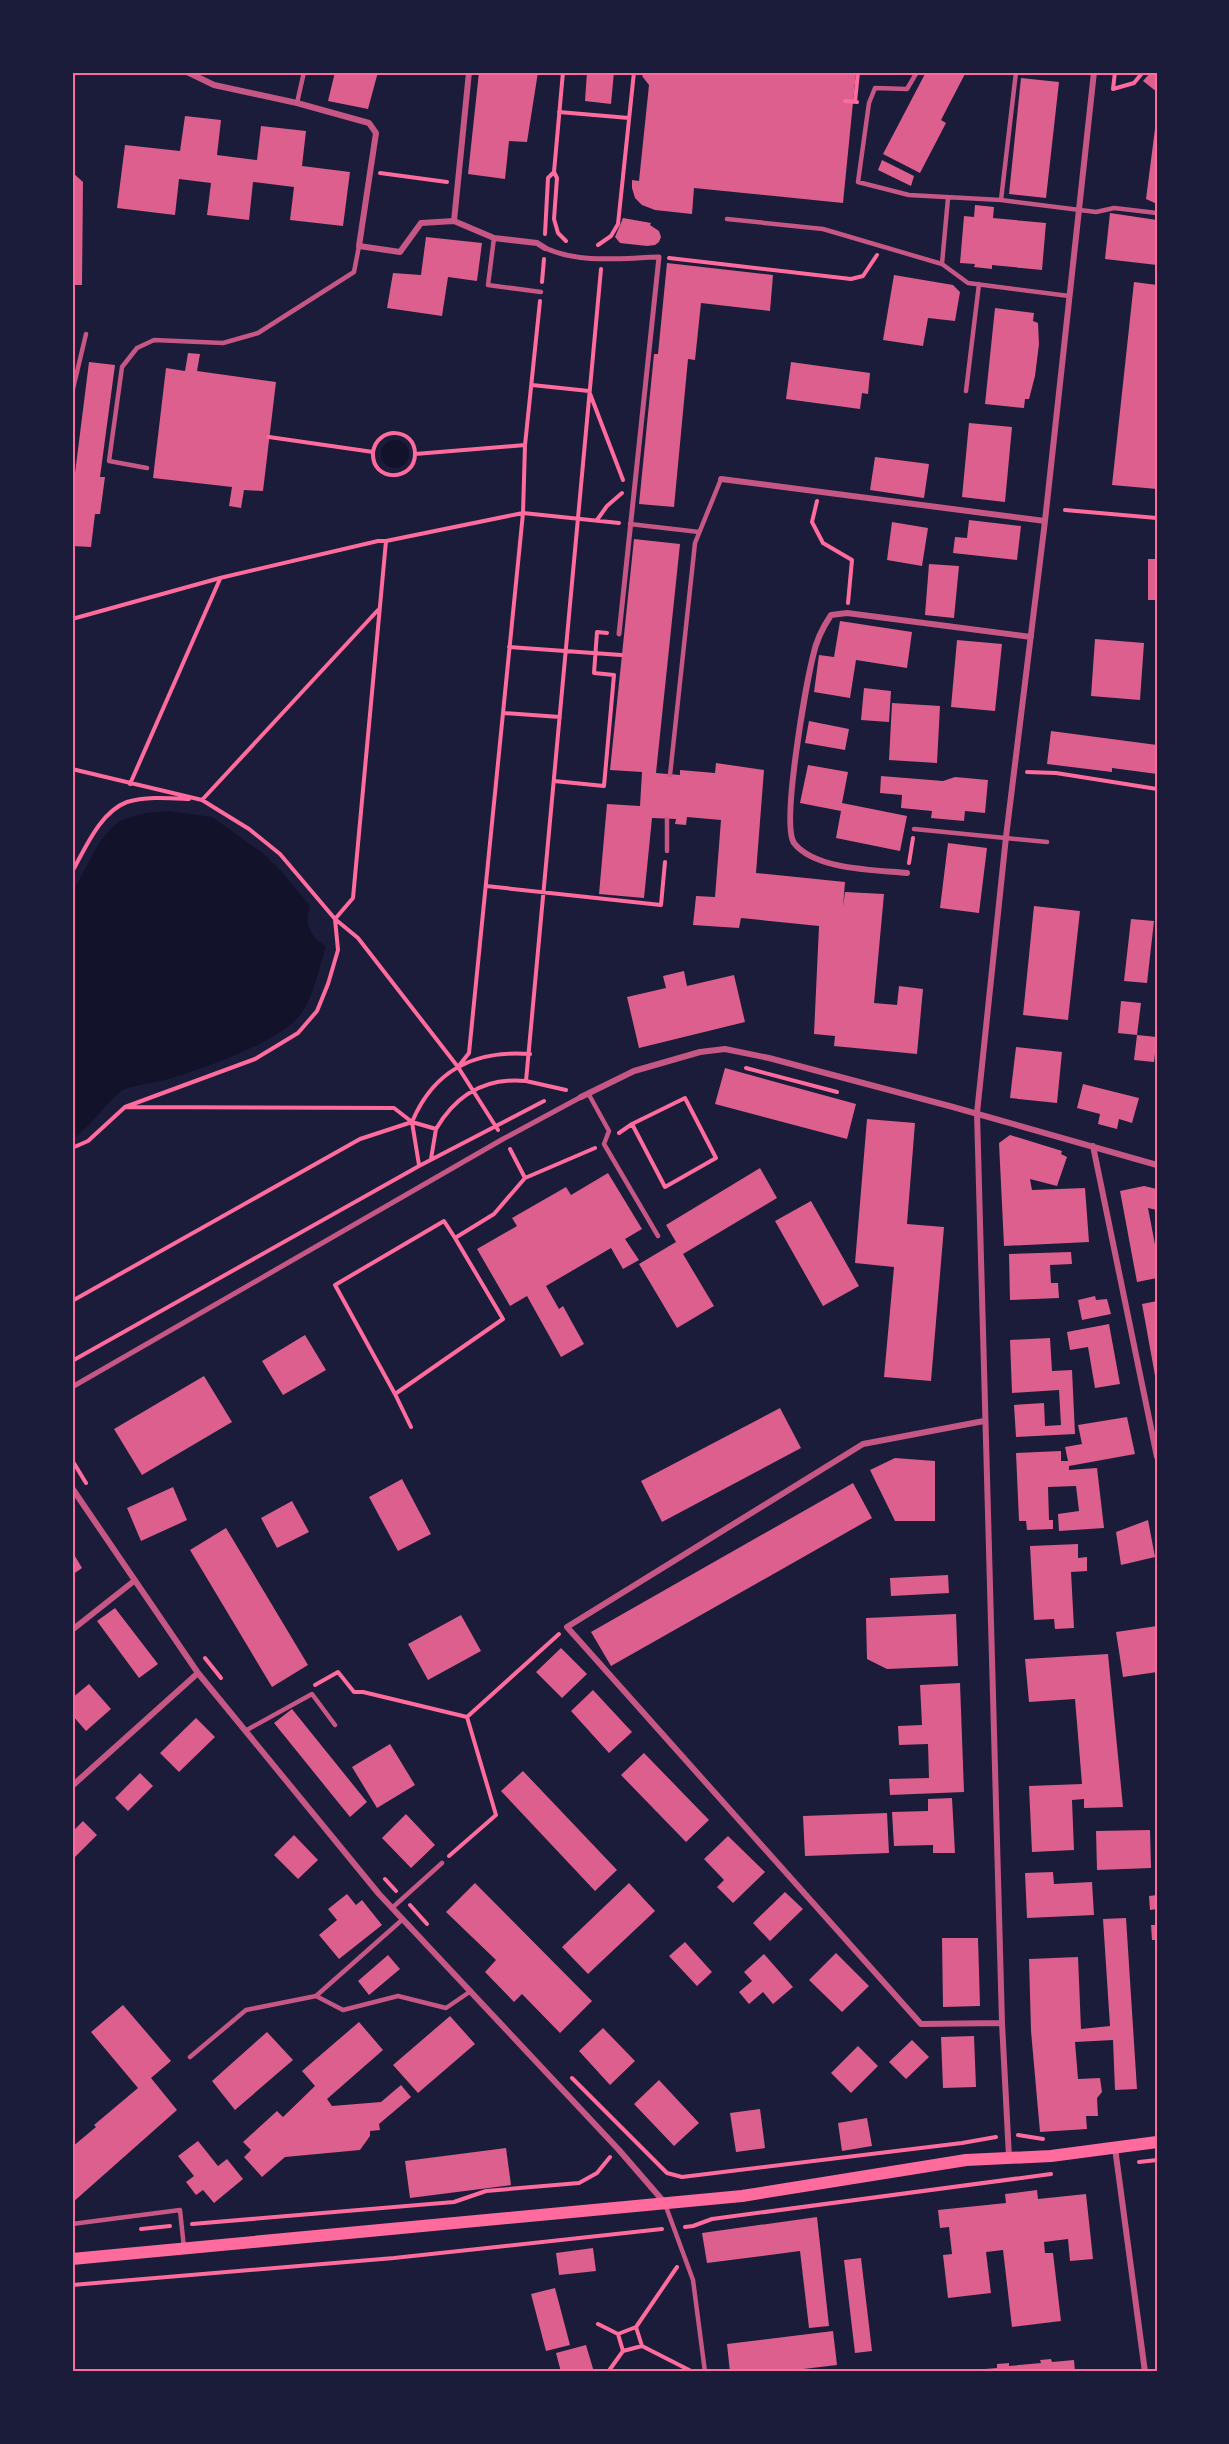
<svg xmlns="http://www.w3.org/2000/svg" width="1229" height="2444" font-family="Overpass,sans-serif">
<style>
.water{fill:#12122b}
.building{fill:#dd5f8e}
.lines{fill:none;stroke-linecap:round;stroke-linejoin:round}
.path{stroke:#ff6b9d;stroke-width:4}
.service{stroke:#c65784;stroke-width:4.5}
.pedestrian{stroke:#c65784;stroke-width:5}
.minor{stroke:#c65784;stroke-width:6}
.secondary{stroke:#ff6b9d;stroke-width:12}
.neatline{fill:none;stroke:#ff6b9d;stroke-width:2}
</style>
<rect width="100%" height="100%" fill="#1b1b3a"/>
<path class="water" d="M381 454a14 14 0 1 1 28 0a14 14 0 1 1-28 0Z
M168 811 212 817 265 855 281 871 310 906C304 924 310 937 326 946 319 968 315 991 303 1011 286 1040 202 1069 169 1079 155 1083 139 1084 125 1089 112 1094 90 1129 72 1139V893L99 843 112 827 122 820 145 813Z"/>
<path class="building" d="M335 72H378L368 109 328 101Z
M479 72H538L527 142 509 141 505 179 468 174Z
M587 72H614L611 104 585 101Z
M646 72H856L843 203 694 188 692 214 655 210 642 205 635 198 632 188V180L639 181 649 85 642 76Z
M926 72H966L941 120 946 123 920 173 883 154Z
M1151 72H1157V92L1143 81Z
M1021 78 1059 82 1046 198 1009 194Z
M185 116 221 120 217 155 257 160 261 126 306 131 302 166 350 172 343 226 290 220 294 187 253 182 249 220 207 215 211 183 179 179 175 215 117 208 125 145 180 151Z
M1156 121H1157V204L1146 199Z
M882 160 914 176 911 186 878 170Z
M72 172 83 182 82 285H72Z
M975 205 994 207 993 218 1046 223 1042 270 992 265V269L974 267 975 264 960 263 964 216 974 217Z
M1110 213 1157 220V265L1105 259Z
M623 218 651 223 650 225 659 231 661 237 659 242 655 245 647 246 620 243 615 237Z
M426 237 482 243 477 281 448 277 442 316 387 308 393 273 421 275Z
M667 263 773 275 770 311 701 303 695 360 688 359 674 507 639 504 654 354H658Z
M894 275 953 285 960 292 955 321 928 318 923 346 883 340Z
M1134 282 1157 285V489L1112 485Z
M995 308 1034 313 1033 321 1038 323 1039 344 1035 376 1029 399H1025L1024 408 985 404Z
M188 353 200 354 197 371 276 382 263 491 244 490 241 508 229 506 232 487 153 478 166 368 185 371Z
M89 362 115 365 100 477H105L100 514H95L91 547 72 546V472L75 473Z
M791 362 870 373 868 394 862 393 860 409 786 399Z
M969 423 1012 427 1005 502 962 497Z
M875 457 929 464 924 498 870 490Z
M969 520 1021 526 1017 560 953 553 955 537 967 538Z
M892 522 928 528 922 566 887 560Z
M634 539 680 544 656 773 680 775V770L715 773 716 763 764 770 756 873 845 882 843 907 845 892 884 894 874 1003 897 1005 899 986 923 989 917 1054 834 1046 835 1036 814 1034 819 926 741 918 739 928 693 925 696 896 715 897 721 820 687 817 686 825 675 824 676 819 652 818 644 898 599 894 607 804 640 806 642 772 610 770Z
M1148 559H1157V600H1148Z
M929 564 959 566 954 618 925 615Z
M840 621 912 632 907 668 856 660 850 698 814 692 819 655 834 657Z
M1095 639 1144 643 1140 700 1091 696Z
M957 640 1002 644 995 711 951 707Z
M864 688 891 691 889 722 861 720Z
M892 703 940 706 937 763 889 760Z
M809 721 849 729 845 750 805 743Z
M1051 731 1157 745V774L1112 768V772L1047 764Z
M808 765 848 772 842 803 907 816 900 851 836 838 841 811 800 803Z
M881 776 943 781 955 777 988 780 985 813 965 811 964 821 931 818 932 811 901 808 902 795 880 793Z
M948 843 987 848 979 913 940 908Z
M1034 906 1080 911 1068 1020 1023 1015Z
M1131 919 1154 921 1147 983 1124 981Z
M684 971 687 986 734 975 745 1022 639 1048 627 997 666 988 663 976Z
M1121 1001 1141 1003 1137 1035 1157 1037 1154 1062 1134 1060 1137 1035 1118 1033Z
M1016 1047 1062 1052 1057 1103 1010 1098Z
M725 1068 856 1104 847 1139 715 1104Z
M1083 1084 1139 1098 1132 1123 1119 1119 1117 1129 1098 1124 1100 1114 1077 1108Z
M867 1119 915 1123 907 1224 944 1227 931 1381 884 1377 894 1267 855 1263Z
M1010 1135 1062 1151 1061 1154 1067 1157 1057 1186 1030 1179 1032 1190 1085 1188 1089 1242 1004 1246 999 1143Z
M760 1168 777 1198 683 1254 714 1306 677 1328 639 1264 676 1242 666 1225Z
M608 1173 642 1229 625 1239 639 1260 623 1269 611 1248 546 1286 559 1309 563 1306 584 1344 561 1357 527 1296 510 1306 477 1249 517 1226 512 1218 566 1187 571 1195Z
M1144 1186 1157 1189V1210L1148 1208 1157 1255V1278L1137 1282 1120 1191Z
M811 1201 859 1286 823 1306 775 1221Z
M1071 1252 1072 1264 1050 1265 1051 1283H1058L1059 1298 1010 1300 1009 1254Z
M1095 1296 1096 1300 1107 1299 1111 1314 1082 1320 1078 1300Z
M1157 1301V1381H1156L1142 1304Z
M1109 1324 1120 1384 1095 1388 1088 1347 1070 1350 1067 1332Z
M305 1335 326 1370 283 1395 262 1361Z
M1050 1338 1052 1371 1072 1370 1075 1434 1016 1437 1014 1405 1044 1403 1045 1426 1061 1425 1059 1390 1012 1393 1010 1340Z
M204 1376 232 1422 142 1475 114 1429Z
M780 1408 801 1448 662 1522 641 1481Z
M1127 1417 1135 1454 1069 1466V1470L1097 1468 1104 1528 1059 1531 1058 1514 1079 1511 1076 1486 1048 1487 1049 1520H1053V1529L1027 1530 1026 1521H1019L1016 1453 1061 1451V1461H1068L1065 1447 1082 1444 1078 1425Z
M895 1458 935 1461V1521H895L870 1470Z
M402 1479 431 1534 398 1551 369 1497Z
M853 1483 872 1518 611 1666 591 1632Z
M173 1487 187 1520 141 1541 127 1508Z
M292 1501 309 1532 277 1548 261 1518Z
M1148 1520 1155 1557 1121 1565 1116 1532Z
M226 1528 308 1665 272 1687 190 1550Z
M1078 1544V1558L1087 1557V1571L1071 1572 1074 1628 1055 1629 1054 1619 1034 1620 1030 1546Z
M72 1551 82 1568 72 1575Z
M948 1575 949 1593 891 1596 890 1578Z
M115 1608 158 1664 139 1678 97 1621Z
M956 1614 958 1666 887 1669 867 1659 866 1618Z
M461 1615 481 1651 428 1680 408 1644Z
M1157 1626V1672L1123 1677 1116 1632Z
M561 1648 587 1674 562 1698 536 1672Z
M1108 1654 1123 1807 1084 1808V1799L1072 1800 1074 1850 1032 1852 1029 1786 1082 1784 1075 1699 1029 1702 1025 1659Z
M960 1683 964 1792 890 1795 889 1779 929 1778 928 1744 899 1745 898 1726 922 1725 920 1685Z
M89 1684 111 1709 86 1731 72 1715V1698Z
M593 1690 632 1732 609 1753 571 1711Z
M292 1709 367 1802 350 1817 274 1723Z
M196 1718 215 1737 179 1772 160 1753Z
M390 1744 415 1785 377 1808 352 1767Z
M644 1753 709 1820 686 1842 621 1775Z
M523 1771 617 1870 595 1891 501 1791Z
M140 1773 153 1786 128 1811 115 1798Z
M952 1798 955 1853H933V1845L894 1846 892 1812 928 1811V1799Z
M887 1813 889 1853 805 1856 803 1816Z
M406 1814 435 1845 411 1868 382 1838Z
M83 1821 97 1835 72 1860V1832Z
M1150 1830 1151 1868 1097 1870 1096 1831Z
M294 1835 318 1860 298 1879 274 1855Z
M728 1836 765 1872 733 1903 717 1887 724 1880 704 1859Z
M1053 1872 1054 1884 1092 1882 1094 1915 1027 1918 1025 1873Z
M475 1883 592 2001 560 2033 522 1994 514 2002 485 1972 496 1960 446 1912Z
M629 1883 655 1911 588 1974 562 1947Z
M785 1892 803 1909 770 1941 753 1923Z
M347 1894 356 1905 362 1900 382 1925 339 1959 319 1935 337 1920 328 1909Z
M1157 1895V1909L1150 1910 1149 1896Z
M1126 1918 1137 2089 1115 2090 1113 2040 1075 2042 1078 2079 1100 2078 1102 2092 1097 2098 1098 2116H1086L1087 2129 1040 2132 1031 2031 1029 1959 1078 1957 1081 2029 1110 2026 1103 1919Z
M1151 1925H1157V1940H1152Z
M942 1938H978L980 2006 943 2007Z
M685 1942 712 1972 697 1986 669 1956Z
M836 1953 869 1986 842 2012 809 1980Z
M764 1954 793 1987 773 2004 763 1992 749 2004 739 1992 752 1981 744 1972Z
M388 1955 400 1969 369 1995 358 1981Z
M123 2005 171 2061 151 2078 177 2110 72 2203V2147L96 2127 94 2125 138 2088 91 2032Z
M450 2016 475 2044 418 2093 393 2065Z
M359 2022 383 2050 327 2099 332 2106 381 2102 401 2085 411 2097 379 2124 380 2130 370 2131V2136L360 2150 285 2157 262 2177 244 2157 251 2150 243 2142 277 2111 283 2117 315 2086 302 2071Z
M603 2028 635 2061 610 2085 579 2051Z
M267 2032 293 2060 235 2110 212 2081Z
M974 2036 976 2087 943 2088 941 2037Z
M912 2040 929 2057 906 2079 889 2062Z
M858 2046 878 2066 851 2093 831 2073Z
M659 2080 699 2123 674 2146 634 2104Z
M760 2109 765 2148 736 2152 730 2113Z
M867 2118 872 2146 842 2151 838 2123Z
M198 2141 218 2166 227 2159 243 2179 214 2203 203 2190 196 2195 186 2182 194 2176 178 2156Z
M506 2148 511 2185 410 2198 405 2161Z
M1037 2190 1038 2199 1086 2194 1093 2259 1070 2261 1068 2239 1044 2242 1045 2253H1053L1061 2321 1012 2327 1003 2250 986 2252 991 2293 948 2298 943 2255 952 2254 949 2227 940 2228 938 2210 1006 2203 1005 2194Z
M817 2217 829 2326 809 2328 800 2251 707 2263 702 2233Z
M593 2248 596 2271 559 2275 556 2253Z
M861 2258 872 2351 855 2353 844 2260Z
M555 2288 570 2345 546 2351 531 2294Z
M833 2331 837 2365 778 2372H730L727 2344Z
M586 2345 594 2372H561L556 2353Z
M1051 2359 1052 2362 1074 2360 1075 2372H973V2370L997 2368V2364L1009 2363V2366L1041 2363 1040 2360Z"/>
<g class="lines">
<path class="path" d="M1115 72 1113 89 1134 83 1143 72
M845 101 857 102
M855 102 858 72
M559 112 629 118
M554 172 557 178 554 219 558 233 566 241
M380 173 447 182
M545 234 548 178 554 172 563 72
M598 245 611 236 618 224 634 72
M669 258 851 279 863 276 877 255
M542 282 544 259
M532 385 589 391 623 480
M269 437 373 452C377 426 415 427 415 454 415 482 371 483 373 452
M415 454 525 445
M817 501 812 522 823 543 852 560 848 603
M1065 510 1157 518
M597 520 607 506 622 493
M386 541 523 513 619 523
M72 619 220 578 378 541H386L353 898 335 919 358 938 458 1067 498 1130
M509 647 621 655
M503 713 560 717
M72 769 202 800 249 829 280 854 335 919 338 950 328 984 317 1011 298 1033 255 1059 125 1107
M1027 772 1056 773 1157 789
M554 781 604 786 614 675 594 673 597 632 607 633
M130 784 220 579
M202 800 378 610
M909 863 913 838
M72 872C85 849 100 812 127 802 146 796 169 798 189 799
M486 886 661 905 665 862
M458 1067 469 1053 523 513 525 445 540 301
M746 1068 837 1092
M566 1090 526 1081 601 269
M412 1122 419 1165
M436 1129C456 1095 486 1077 526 1081
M619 1133 632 1124 685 1098 716 1158 665 1187 632 1124
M72 1148 88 1141 125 1107 394 1108 412 1122 436 1129 431 1159
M510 1149 525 1178
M455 1238 503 1319 395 1394 335 1285 444 1221 455 1238 494 1214 525 1178 595 1148
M72 1301 360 1139 412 1122C434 1069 475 1050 530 1054
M72 1361 419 1166 544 1101
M395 1394 411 1427
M72 1460 86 1483
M205 1658 221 1678
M315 1685 338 1672 354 1692H363L467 1717
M449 1856 496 1815 467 1717 559 1634
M385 1879 396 1891
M410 1905 427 1924
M572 2078 667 2173 682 2177 962 2143 996 2137
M1018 2135 1043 2139
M1139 2162 1157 2160
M192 2224 454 2202 486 2191 579 2183 597 2173 610 2157
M685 2227 693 2226 712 2219 1051 2174
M141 2229 170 2226
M72 2285 394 2258 662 2229
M598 2324 618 2334
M636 2327 618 2334 623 2351 642 2346 636 2327 677 2267
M642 2346 693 2372
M608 2372 623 2351"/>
<path class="service" d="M917 72 907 89 875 88 869 103 858 182 909 195 1001 200 1096 212 1114 208 1157 213
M297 103 304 72
M1001 200 1016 72
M727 219 823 229 942 264 968 283 1069 296
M494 238 488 285 541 292
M942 264 948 198
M966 391 979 284
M72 393 86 334
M147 468 109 461 122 367 137 348 154 340 223 343 258 333 354 272 359 246
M630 524 699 532
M670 775 695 543 721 479
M914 829 1047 842
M667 851V819
M588 1093 609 1131 604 1144 658 1236
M245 1731 312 1694 335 1725
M392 1908 442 1863
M316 1996 343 2010 398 1996 446 2008 471 1991
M190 2057 246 2010 316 1996 403 1919
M665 2204 693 2280 705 2372
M72 2224 180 2210 184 2248"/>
<path class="pedestrian" d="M545 248C581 264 621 258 659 257L619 634
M72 1387 503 1139 581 1097"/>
<path class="minor" d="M187 72 214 85 297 103 369 123 376 133 359 246 400 252 421 223 454 221
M469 72 454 221 494 238 537 243 545 248
M721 479 1045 521
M907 873C875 870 815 870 794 843 781 824 806 685 813 656 816 641 823 627 831 615L847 613 1031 637
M581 1097 634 1071 700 1052 725 1049 769 1058 953 1107 1157 1165
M1093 1146 1157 1457
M984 1421 863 1444 567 1627 921 2024 1002 2023
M72 1488 198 1673 379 1894 619 2150 664 2202
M72 1630 134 1581
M72 1786 198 1673
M1115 2148 1145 2372
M1009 2157 1002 2023 977 1113 1006 837 1045 521 1094 72"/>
<path class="secondary" d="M72 2259 742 2196 966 2160 1051 2156 1157 2142"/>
</g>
<rect width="1229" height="2444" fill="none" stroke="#1b1b3a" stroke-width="147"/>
<rect x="74" y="74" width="1082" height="2296" class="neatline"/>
</svg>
